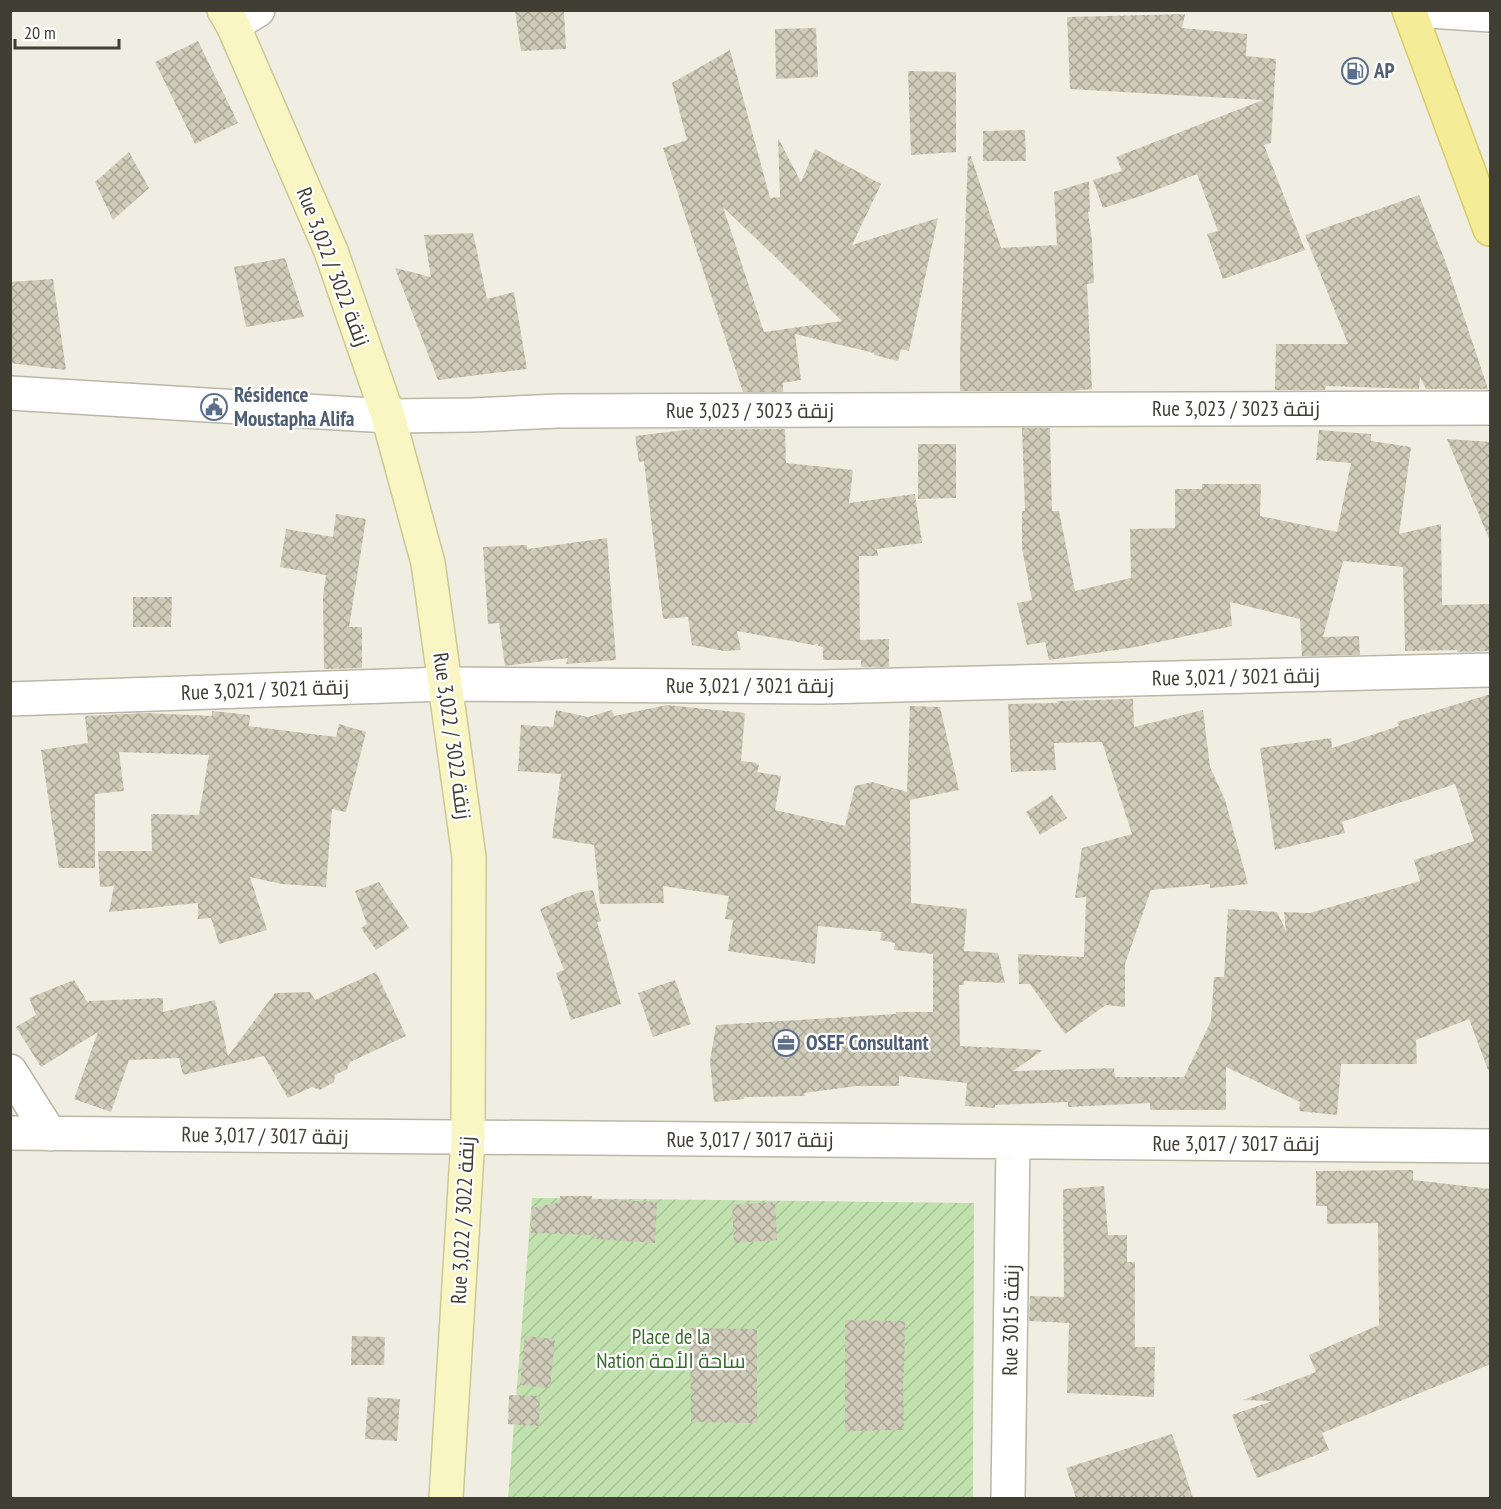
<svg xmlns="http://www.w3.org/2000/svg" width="1501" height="1509" font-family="'PT Sans Narrow',Cairo,sans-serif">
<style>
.garden{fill:url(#garden-furrows)}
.building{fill:url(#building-cross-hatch);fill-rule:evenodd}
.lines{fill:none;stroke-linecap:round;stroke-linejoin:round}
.street-casing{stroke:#bab7a7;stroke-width:36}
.secondary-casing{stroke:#ccc896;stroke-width:36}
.primary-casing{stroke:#d8cb69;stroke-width:36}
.street{stroke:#fff;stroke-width:33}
.secondary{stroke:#f9f6c4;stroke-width:33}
.primary{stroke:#f5ec97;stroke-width:33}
.labels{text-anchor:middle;stroke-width:4.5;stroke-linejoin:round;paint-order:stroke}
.service-label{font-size:21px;font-weight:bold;fill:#4e5e75;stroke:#fff;text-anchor:start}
.street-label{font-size:21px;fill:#413e34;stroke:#fff}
.park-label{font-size:21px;fill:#396d2d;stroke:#fff}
</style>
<defs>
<pattern id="garden-furrows" width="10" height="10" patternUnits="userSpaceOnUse" patternTransform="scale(1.5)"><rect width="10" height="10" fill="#c1e1af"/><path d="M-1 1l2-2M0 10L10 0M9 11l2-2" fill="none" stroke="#a7c297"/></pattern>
<pattern id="building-cross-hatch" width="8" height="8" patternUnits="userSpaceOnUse" patternTransform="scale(1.5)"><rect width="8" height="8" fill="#d0ccba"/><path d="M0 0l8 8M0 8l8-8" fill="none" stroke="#aaa798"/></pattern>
</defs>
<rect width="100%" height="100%" fill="#f0eee3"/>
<path class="garden" d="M532 1198 974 1203 973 1498H508Z"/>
<path class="building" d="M515 10H564L566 49 521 51Z
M1185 14 1182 28 1247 34 1246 56 1276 59 1271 143 1264 145 1305 250 1223 279 1207 234 1218 231 1197 174 1141 196 1103 208 1093 180 1122 171 1116 157 1263 100 1070 89 1067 17Z
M816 28 818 77 776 79 775 29Z
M198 41 238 123 195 144 155 62Z
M730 50 770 198 780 197 778 138 801 182 815 149 881 184 852 245 938 218 909 351 901 349 898 361 874 355V353L795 334 801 380 783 383V392H743L663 148 687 140 672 83ZM723 207 842 321 764 332Z
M908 71 956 72V152L911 155Z
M1025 130 1026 161H983V131Z
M129 152 149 188 113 220 95 182Z
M968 156H971L1001 248 1057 245 1054 192 1089 181 1090 211 1088 212 1092 241 1094 283 1087 284 1092 389 1069 391H960V351Z
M1419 195 1446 263 1488 389H1426L1420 377 1419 389 1326 386 1325 390H1275L1276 344H1348L1305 235Z
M473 233 487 299 514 292 527 369 438 380 395 268 431 277 424 235Z
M285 258 304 317 246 327 234 267Z
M53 279 66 370 10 363V282Z
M1022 428H1050L1052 511H1059L1075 591 1131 578 1130 529 1175 528V489H1202V484H1261L1260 516 1337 532 1351 463 1316 460 1319 430 1371 434V441L1411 447 1399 534 1441 524 1442 605 1491 604V651L1457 652V650L1405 651 1403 567 1343 561 1323 637 1359 636 1360 655 1302 656 1300 619 1230 602 1232 626 1136 647 1049 660 1045 642 1027 645 1017 603 1032 600 1022 548V511H1025Z
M693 429H785L786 463 853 470 849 503 915 494 922 543 877 549 878 556H859L860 640 889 639V667H861V660H823V647L818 646V644L813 645 737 631 741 650 724 651 692 645 688 617 663 619 644 461 639 462 635 436Z
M1447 439 1491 442V541H1490Z
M918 444H956V498L918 499Z
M336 514 366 519 349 627H362V668L324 669 323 596 326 575 280 567 286 529 333 537Z
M607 538 616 660 566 664 568 658 505 666 499 623 488 624 483 547 527 545V549Z
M133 597H172L171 627H133Z
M1491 694V1070H1488L1469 1019 1416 1040 1417 1064H1341L1337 1115 1299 1111 1300 1102 1226 1067V1110H1150V1103L1068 1107V1102L995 1105V1108L965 1106 967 1083 899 1076V1086H857L804 1093 805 1096 744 1097V1099L714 1102 710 1061 716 1025 896 1014V1012H933V954L894 950 895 943 880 940 882 932 818 926 815 964 728 951 733 920 725 919 729 896 663 886 664 903 600 904 594 845 552 838 561 774 518 771 521 725 553 727 556 710 588 717 612 710 614 716 667 705 745 713 741 761 757 763 756 764 759 765 757 772 781 776 775 810 845 826 855 786 872 782 907 792 910 706 940 707 959 790 910 800 911 903 967 909 964 951 998 953 1005 983 964 981V985H959L960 1046 1043 1050 1013 1071 1114 1068 1115 1077H1184L1211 1021 1214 977H1224L1228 909 1277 912 1286 931 1284 912 1310 913 1420 881 1414 860 1474 841 1455 784 1342 822 1345 833 1275 850 1260 748 1331 738 1332 748 1399 726 1397 722Z
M1133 699 1134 727 1203 710 1210 767 1225 800 1248 884 1210 888V884L1151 890 1125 964V1007L1106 1005 1065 1034 1030 984H1019L1018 954 1084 957 1086 897 1075 898 1082 848 1132 834 1102 742 1054 743 1056 770 1011 772 1008 704 1058 703 1057 701Z
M212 711 250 715 249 726 336 737 339 724 366 732 346 812 332 809 326 887 282 884 250 877 267 930 219 944 211 918 198 919V903L109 912 114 886 100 887 98 851H152L151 814 199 815 209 755 119 752 124 791 95 794V868H59L41 750 88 743 85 716 145 713 212 716Z
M1052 795 1067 818 1040 835 1026 812Z
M379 882 409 928 376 950 361 928 367 924 355 891Z
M593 890 601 921 597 922 621 1004 571 1020 556 973 564 970 540 909 577 893Z
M376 972 406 1036 350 1062 347 1069 335 1075 334 1082 320 1090 312 1087 288 1098 264 1056 183 1075 179 1058 129 1060 111 1112 74 1099 98 1032 41 1067 16 1027 36 1015 29 998 74 980 88 1003 89 1001 163 998V1012L215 1000 228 1056 275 993 310 992 315 1000Z
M675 980 691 1024 653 1037 638 993Z
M1413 1170V1180L1491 1189V1364L1322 1433 1329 1450 1257 1478 1232 1415 1272 1401 1243 1400 1316 1372 1309 1355 1379 1325 1378 1223 1327 1224V1206H1316V1171Z
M1104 1186 1108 1235H1127V1262H1135V1347H1155L1154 1397 1067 1393 1069 1323 1029 1321 1030 1296 1064 1297 1063 1189Z
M560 1196H592V1199L657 1202 655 1243 596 1239V1235L531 1233 532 1208 560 1202Z
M775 1202 777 1240 734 1243 732 1205Z
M845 1320 905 1321 904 1373H903L904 1430 845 1431Z
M690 1328 757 1329V1423L691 1422Z
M352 1336 385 1337 384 1365H351Z
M525 1336 555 1339 550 1388 520 1385Z
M509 1395 540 1396 539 1426 508 1424Z
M368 1397 400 1399 397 1441 365 1439Z
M1172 1434 1193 1498H1076L1066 1468Z"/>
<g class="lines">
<defs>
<path id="street" d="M1415 10 1490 15
M233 25 258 10
M10 393 388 416 472 415 558 411 1490 408
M10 699 445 684 821 687 1490 670
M10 1071 50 1134
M10 1133 1490 1146
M1008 1498 1013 1142"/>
<path id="secondary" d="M224 10 233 25 331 251 388 416 428 563 445 684 469 857 468 1138 446 1498"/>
<path id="primary" d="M1409 10 1490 229"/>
</defs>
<use href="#street" class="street-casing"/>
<use href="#secondary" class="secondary-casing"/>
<use href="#primary" class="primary-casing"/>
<use href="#street" class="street"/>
<use href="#secondary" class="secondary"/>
<use href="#primary" class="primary"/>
</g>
<defs>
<symbol id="fuel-ring" viewBox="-11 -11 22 22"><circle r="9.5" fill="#fff" stroke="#5c6f8a" stroke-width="1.5"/><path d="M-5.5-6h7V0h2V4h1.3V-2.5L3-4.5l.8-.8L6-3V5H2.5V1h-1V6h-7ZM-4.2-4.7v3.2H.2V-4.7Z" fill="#5c6f8a"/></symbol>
<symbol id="civic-ring" viewBox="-11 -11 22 22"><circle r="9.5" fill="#fff" stroke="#5c6f8a" stroke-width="1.5"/><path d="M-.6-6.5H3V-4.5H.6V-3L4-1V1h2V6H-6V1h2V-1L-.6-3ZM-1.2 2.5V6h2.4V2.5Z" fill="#5c6f8a"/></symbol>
<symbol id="office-ring" viewBox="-11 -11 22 22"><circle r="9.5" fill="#fff" stroke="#5c6f8a" stroke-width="1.5"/><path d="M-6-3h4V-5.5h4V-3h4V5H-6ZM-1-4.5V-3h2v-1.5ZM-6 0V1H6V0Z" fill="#5c6f8a"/></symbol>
</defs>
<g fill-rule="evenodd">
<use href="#fuel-ring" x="1340" y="56" width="30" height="30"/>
<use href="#civic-ring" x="199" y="392" width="30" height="30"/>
<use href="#office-ring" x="771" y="1028" width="30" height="30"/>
</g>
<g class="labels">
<g class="service-label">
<text x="1374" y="78">AP</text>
<text x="234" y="402">Résidence<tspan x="234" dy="24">Moustapha Alifa</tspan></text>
<text x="806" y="1050">OSEF Consultant</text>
</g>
<g class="street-label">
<text transform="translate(333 267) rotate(69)" y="7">Rue 3,022 / زنقة 3022</text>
<text x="1236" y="416">Rue 3,023 / زنقة 3023</text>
<text x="750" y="418">Rue 3,023 / زنقة 3023</text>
<text transform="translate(1236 677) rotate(-1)" y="7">Rue 3,021 / زنقة 3021</text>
<text x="750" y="693">Rue 3,021 / زنقة 3021</text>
<text transform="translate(265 690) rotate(-2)" y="7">Rue 3,021 / زنقة 3021</text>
<text transform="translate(452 736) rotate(82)" y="7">Rue 3,022 / زنقة 3022</text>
<text transform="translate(265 1136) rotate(1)" y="7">Rue 3,017 / زنقة 3017</text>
<text x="750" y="1147">Rue 3,017 / زنقة 3017</text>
<text x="1236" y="1151">Rue 3,017 / زنقة 3017</text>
<text transform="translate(463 1220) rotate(-87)" y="7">Rue 3,022 / زنقة 3022</text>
<text transform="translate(1011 1320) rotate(-89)" y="7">Rue 3015 زنقة</text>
</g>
<g class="park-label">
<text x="671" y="1344">Place de la<tspan x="671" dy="24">Nation ساحة الأمة</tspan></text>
</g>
</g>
<rect width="1501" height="1509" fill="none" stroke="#413e34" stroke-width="24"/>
<path d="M15 39v9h104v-9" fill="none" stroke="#413e34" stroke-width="3"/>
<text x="24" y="39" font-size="18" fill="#413e34" stroke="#ffffff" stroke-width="4.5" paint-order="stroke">20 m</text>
</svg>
